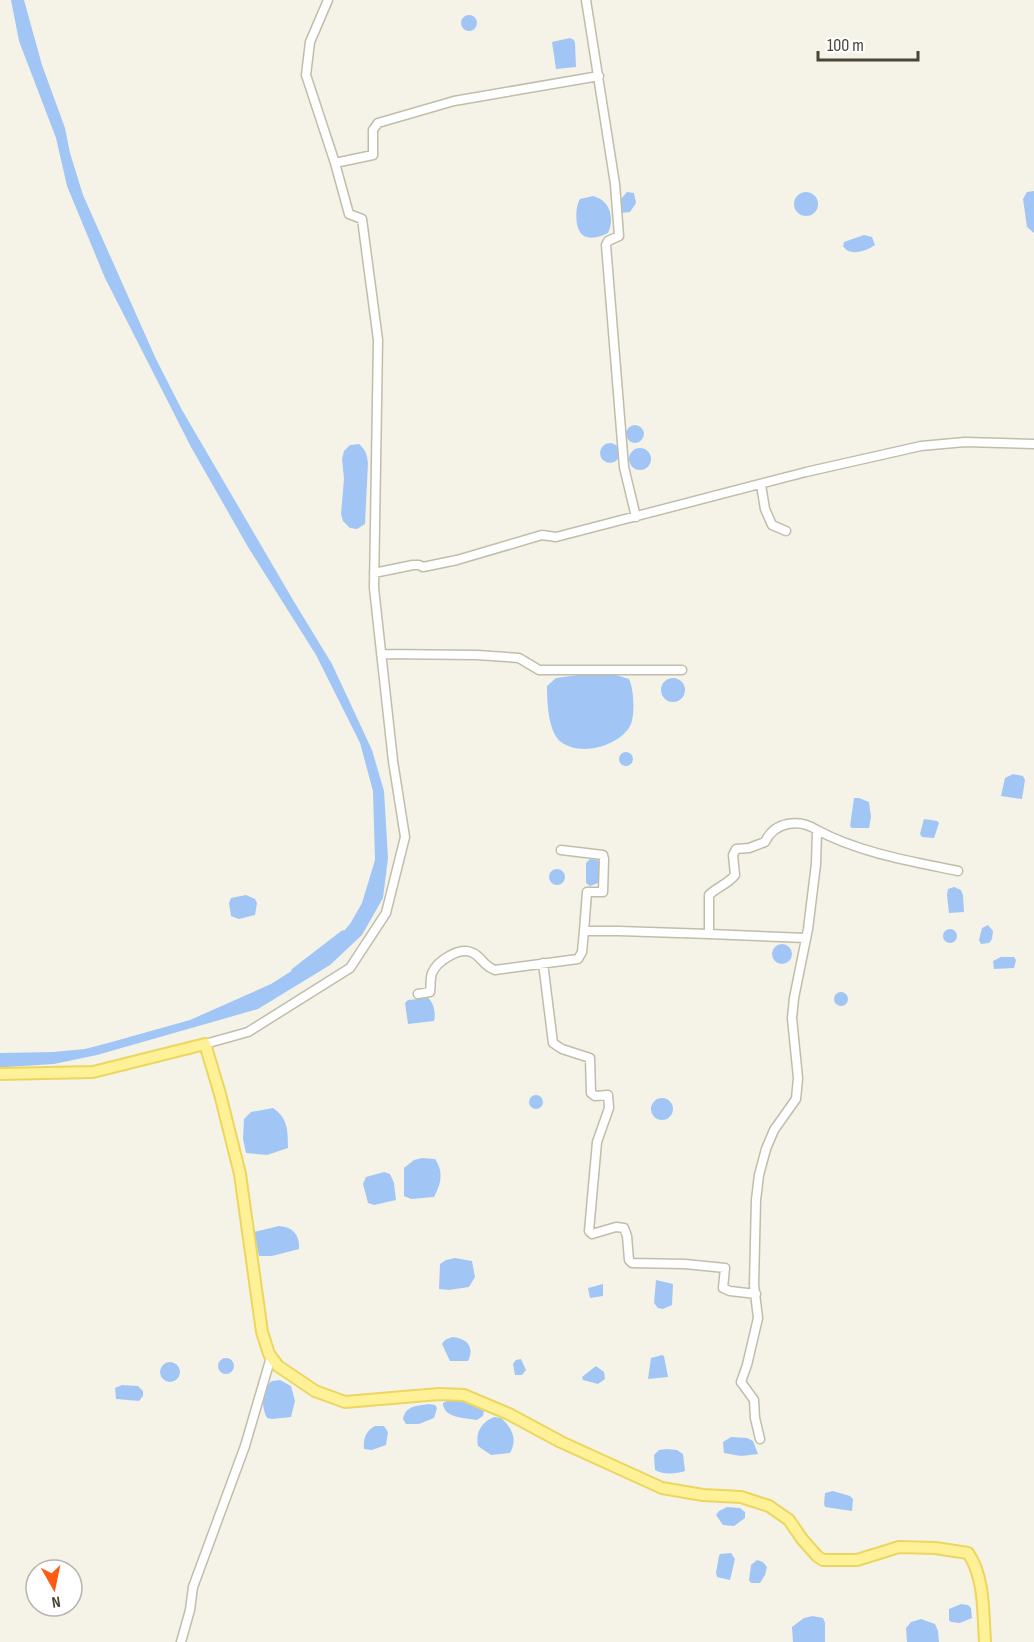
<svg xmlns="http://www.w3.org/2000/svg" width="1034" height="1642" font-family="'Sofia Sans Condensed',sans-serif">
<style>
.water{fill:#a1c6f5}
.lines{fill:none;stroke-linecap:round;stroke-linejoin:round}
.canal{stroke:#a1c6f5;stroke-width:7}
.minor-casing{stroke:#c1bdaa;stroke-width:11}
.major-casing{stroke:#ecd65f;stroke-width:14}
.minor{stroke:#fff;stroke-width:8}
.major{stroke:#fff197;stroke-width:10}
</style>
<rect width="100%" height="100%" fill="#f5f3e8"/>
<path class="water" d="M11 0H24L42 65 65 128 70 153 83 195 156 359 182 410 293 600 332 664 372 750 384 791 388 858 383 898 362 935 330 965 258 1009 97 1055 54 1064 7 1067H0V1053L53 1052 85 1049 108 1043 190 1020 271 984 331 946 350 924 362 903 375 860 373 791 360 743 316 655 248 547 191 447 105 278 67 186 56 138 19 41Z
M461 23a8 8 0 1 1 16 0a8 8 0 1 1-16 0Z
M570 38 574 40 575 43 576 67 556 69 552 42Z
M1034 191V233L1027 227 1023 199 1027 192Z
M627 192 634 193 636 203 630 212 621 213 620 200Z
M794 204a12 12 0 1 1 24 0a12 12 0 1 1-24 0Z
M593 196C610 200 615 218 608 233 602 236 591 240 584 236 574 230 575 207 580 199Z
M864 235 872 237 875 245C867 251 849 257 843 246L844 242Z
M626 434a9 9 0 1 1 18 0a9 9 0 1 1-18 0Z
M600 453a10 10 0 1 1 20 0a10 10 0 1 1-20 0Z
M359 444C366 450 367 455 368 463L365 524 357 529 350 528 343 521 341 514 344 479 342 459 344 451 350 445Z
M629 459a11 11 0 1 1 22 0a11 11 0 1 1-22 0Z
M593 673 613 674 629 679C634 689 635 714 631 724 621 746 581 757 561 742 548 732 547 701 547 686L556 678Z
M661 690a12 12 0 1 1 24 0a12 12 0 1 1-24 0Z
M619 759a7 7 0 1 1 14 0a7 7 0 1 1-14 0Z
M1013 774 1023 776 1025 780 1022 799 1001 796 1005 778Z
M854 798H859L869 802 871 817 869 828H852L850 826Z
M924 819 937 821 939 823 934 838 922 837 920 834Z
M590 859 598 860 600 865 598 883 590 886 586 883V863Z
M549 877a8 8 0 1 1 16 0a8 8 0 1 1-16 0Z
M954 887 961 890 963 895 964 912 949 913 947 895 948 889Z
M246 895 255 899 257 903 255 915 239 919 231 916 229 903 231 898Z
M988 925 993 931 992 939 989 943 981 944 979 940 982 928Z
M943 936a7 7 0 1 1 14 0a7 7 0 1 1-14 0Z
M772 954a10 10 0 1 1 20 0a10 10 0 1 1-20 0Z
M1001 957H1014L1016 960 1014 968 994 969 993 961Z
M834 999a7 7 0 1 1 14 0a7 7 0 1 1-14 0Z
M428 998C434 1003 436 1013 434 1021L408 1024 405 1003 408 1000Z
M529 1102a7 7 0 1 1 14 0a7 7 0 1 1-14 0Z
M651 1109a11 11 0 1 1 22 0a11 11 0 1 1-22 0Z
M273 1108C288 1118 288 1131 288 1148L267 1155 246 1153 243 1139 244 1119 251 1112Z
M422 1158 435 1159C444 1172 441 1184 434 1197L411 1199 404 1196V1168L414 1160Z
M384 1172 390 1174 394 1183 396 1200 374 1205 368 1203 363 1184 366 1177Z
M279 1226C293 1227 300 1235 299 1249L272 1256H259L254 1232Z
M455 1258 472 1261 475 1277 469 1287 449 1290 439 1289 440 1264 446 1260Z
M656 1280 673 1284 672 1305 663 1309 658 1308 654 1303Z
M603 1284V1296L590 1298 588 1288Z
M452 1337C467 1338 475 1347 468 1361H450L442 1344 445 1340Z
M662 1355 664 1356 668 1377 648 1379 651 1358Z
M218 1366a8 8 0 1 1 16 0a8 8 0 1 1-16 0Z
M521 1359 526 1370 522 1375H515L513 1364 516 1360Z
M160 1372a10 10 0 1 1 20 0a10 10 0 1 1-20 0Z
M596 1366 604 1372 605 1379 598 1384 583 1380 582 1377Z
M280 1380 291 1386 295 1401 291 1417 272 1419 267 1418C261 1407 261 1389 272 1381Z
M122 1385 138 1386 143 1391V1396L139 1401 116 1399 115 1388Z
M455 1397 481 1406 484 1411 483 1416 477 1420C465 1418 443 1418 443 1403Z
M429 1404 435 1405 437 1408 434 1418 419 1424H406L403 1419C406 1405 417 1406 429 1404Z
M494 1417 501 1418C512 1428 518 1439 510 1453L491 1455 478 1446C475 1432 482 1422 494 1417Z
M375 1426H384L388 1432 386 1445 372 1450 364 1449C363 1438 366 1431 375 1426Z
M731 1437 747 1438 753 1441 758 1454 741 1456 724 1453 723 1442Z
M667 1449 677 1450 683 1454 685 1471C677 1474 663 1475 655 1470L654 1455 659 1450Z
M833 1491 850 1496 853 1499 852 1511 825 1507 824 1504 825 1493Z
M727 1507 740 1508 745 1512V1518L734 1526 723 1525 716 1515 719 1511Z
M731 1553 735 1559 730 1580 717 1577 716 1573 719 1556 720 1554Z
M757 1560 763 1562 767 1567 765 1575 760 1583H751L749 1580 751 1565Z
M961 1604 968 1605 971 1608 972 1618 960 1623 951 1622 949 1620V1609Z
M813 1616 823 1618 825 1623V1642H793L792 1627 804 1618Z
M921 1619 935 1624 938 1631 939 1642H907L906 1628 911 1622Z"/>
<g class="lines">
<path class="canal" d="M295 971 343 934"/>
<defs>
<path id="minor" d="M586 0 615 184 619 236 608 241 606 245 624 467 636 517
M335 163 373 155V130L378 123 454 101 599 76
M761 485 765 509 772 525 786 531
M374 573 413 565H419L423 567 457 560 542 535 556 537 806 472 921 446 965 442 1034 444
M381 654 477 655 519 658 539 670H682
M817 830C860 853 910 861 958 871
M561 850 603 855 604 859 603 892H587L584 931H619L709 934V895C717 887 728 884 735 875L733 855 736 849 749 848 765 842C774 822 799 818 817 830L816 864 808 929 794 998 792 1018 798 1078 796 1099 774 1130 766 1149 759 1175 756 1200 754 1285 758 1318 747 1365 741 1382 754 1400 755 1418 760 1439
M709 934 806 938
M543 963 553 1043 562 1049 590 1058 591 1093 595 1096 608 1095 609 1108 597 1142 589 1231 592 1234 616 1227 624 1228 627 1236 629 1260 632 1263 685 1264 725 1268 723 1288 730 1291 756 1294
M418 994 430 992C431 987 430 978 432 973 437 961 460 946 473 953 482 957 483 966 495 970L578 959 582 952 584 931
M205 1044 248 1032 350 968 386 913 405 837 393 761 374 588 378 340 362 219 349 214 335 163 306 75 310 42 328 0
M181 1642 190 1610 193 1587 245 1446 271 1357"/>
<path id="major" d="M0 1074 93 1072 205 1044 220 1094 240 1174 262 1332 269 1354 278 1366 315 1391 345 1402 439 1394 464 1395 509 1414 561 1442 662 1488 703 1495 741 1497 769 1506 789 1520 802 1539 817 1556 823 1560H857L899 1547 935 1548 968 1553C985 1578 983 1613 985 1642"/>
</defs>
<use href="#minor" class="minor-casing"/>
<use href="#major" class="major-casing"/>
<use href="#minor" class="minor"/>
<use href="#major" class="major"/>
</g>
<g transform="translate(54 1588) rotate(171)"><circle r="28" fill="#ffffff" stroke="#b6b4af" stroke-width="1.5"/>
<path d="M0-4.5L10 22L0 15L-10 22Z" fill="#ff5b15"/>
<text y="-9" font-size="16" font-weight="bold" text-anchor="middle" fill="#494436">N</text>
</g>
<path d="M818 51v9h100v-9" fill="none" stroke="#494436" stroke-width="3"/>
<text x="827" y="51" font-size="18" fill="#494436" stroke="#ffffff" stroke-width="4.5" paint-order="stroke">100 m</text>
</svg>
